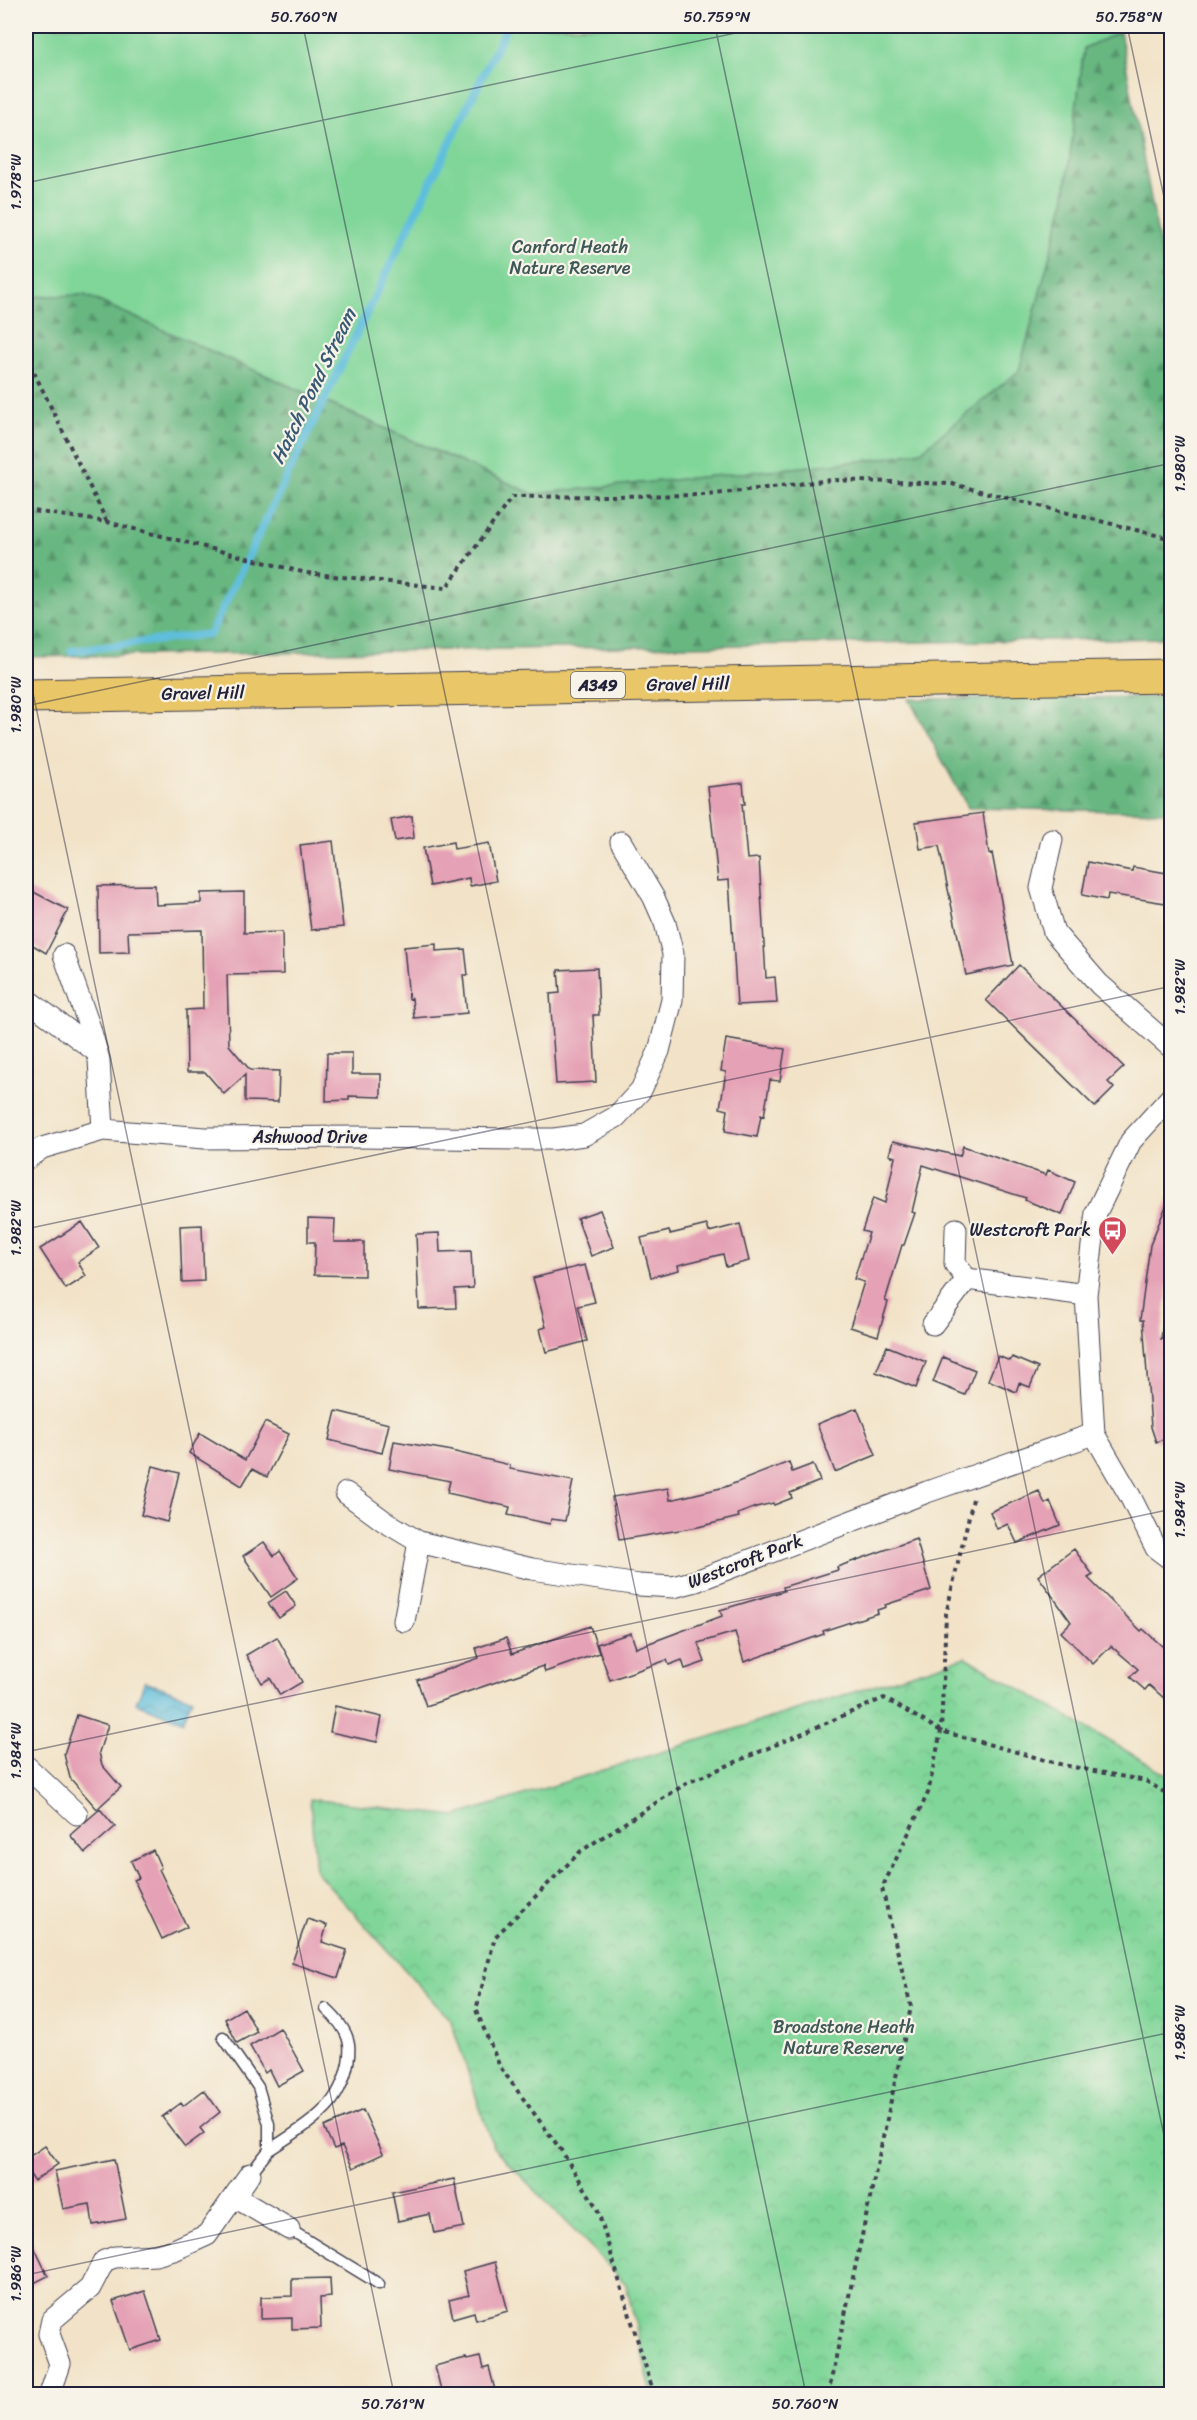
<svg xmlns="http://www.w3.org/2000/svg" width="1197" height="2420" font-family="Sriracha,sans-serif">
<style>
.green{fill:#80d699;stroke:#517c6a;stroke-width:1.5}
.forest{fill:url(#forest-firs);stroke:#456c5e;stroke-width:1.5}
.park{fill:url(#park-crowns);stroke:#517c6a;stroke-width:1.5}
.water{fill:url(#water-waves);stroke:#40708c;stroke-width:1.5}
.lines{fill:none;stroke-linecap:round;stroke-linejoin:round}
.stream{stroke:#5ebedc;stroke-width:8}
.building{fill:#e5a1b5}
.lane-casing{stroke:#413f50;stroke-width:13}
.street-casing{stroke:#413f50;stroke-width:23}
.primary-casing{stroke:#413f50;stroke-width:35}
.path{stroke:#413f50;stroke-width:4;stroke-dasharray:4.5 4.5;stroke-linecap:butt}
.lane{stroke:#fff;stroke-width:10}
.street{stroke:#fff;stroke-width:21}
.primary{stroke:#e9c769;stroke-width:33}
.ticks{fill:none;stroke:#22223b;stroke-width:1.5;stroke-opacity:0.45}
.labels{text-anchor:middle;stroke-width:4.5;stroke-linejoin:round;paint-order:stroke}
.shield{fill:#f7f3e8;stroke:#62616f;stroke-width:1.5}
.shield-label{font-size:16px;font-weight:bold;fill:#22223b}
.park-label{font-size:18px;fill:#3e5857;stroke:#f7f3e8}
.street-label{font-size:18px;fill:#22223b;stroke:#f7f3e8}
.poi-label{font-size:18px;fill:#22223b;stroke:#f7f3e8;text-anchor:end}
.water-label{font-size:20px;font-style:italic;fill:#375973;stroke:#f7f3e8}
.neatline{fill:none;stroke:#22223b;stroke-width:2}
.ticks-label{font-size:15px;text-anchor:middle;fill:#22223b}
</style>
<defs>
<pattern id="forest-firs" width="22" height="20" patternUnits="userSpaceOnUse" patternTransform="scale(1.5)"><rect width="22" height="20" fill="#68b781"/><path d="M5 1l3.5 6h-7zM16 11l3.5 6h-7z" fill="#55946b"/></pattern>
<pattern id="park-crowns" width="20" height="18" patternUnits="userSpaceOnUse" patternTransform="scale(1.5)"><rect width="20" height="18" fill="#80d699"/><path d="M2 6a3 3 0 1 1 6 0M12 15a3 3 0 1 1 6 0" fill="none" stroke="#6eb785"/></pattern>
<pattern id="water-waves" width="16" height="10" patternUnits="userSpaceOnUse" patternTransform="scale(1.5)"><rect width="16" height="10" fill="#5ebedc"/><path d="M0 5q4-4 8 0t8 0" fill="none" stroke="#4d9ab4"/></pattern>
</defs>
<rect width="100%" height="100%" fill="#f7f3e8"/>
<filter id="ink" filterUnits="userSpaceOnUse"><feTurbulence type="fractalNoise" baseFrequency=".0167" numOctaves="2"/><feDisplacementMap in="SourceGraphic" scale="12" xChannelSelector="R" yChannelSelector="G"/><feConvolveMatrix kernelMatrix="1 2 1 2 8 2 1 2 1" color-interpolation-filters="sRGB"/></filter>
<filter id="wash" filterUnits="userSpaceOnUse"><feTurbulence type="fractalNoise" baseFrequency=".008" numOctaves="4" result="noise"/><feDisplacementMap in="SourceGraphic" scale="24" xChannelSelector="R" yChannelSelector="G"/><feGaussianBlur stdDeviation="1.35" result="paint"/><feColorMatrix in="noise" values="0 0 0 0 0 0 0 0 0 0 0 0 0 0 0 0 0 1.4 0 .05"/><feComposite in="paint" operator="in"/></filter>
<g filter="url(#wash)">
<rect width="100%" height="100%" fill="#f2e3c8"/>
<path class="green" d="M26 26H1115L1120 32 1084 48 1064 203 1019 371 921 451 881 459 533 494 85 295 26 297Z"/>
<path class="forest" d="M1120 32 1171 306V638L26 657V297L84 295 533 494 881 459 921 451 1019 371 1064 203 1084 48Z
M1171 697V812L968 808 909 699Z"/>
<path class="park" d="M966 1657 1171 1777V2394H652L626 2284 493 2147 451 2021 316 1871 310 1799 456 1816Z"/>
<path class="water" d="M145 1681 192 1699 183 1721 136 1703Z"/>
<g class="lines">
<path class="stream" d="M71 651 210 634 507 26"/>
</g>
<g id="blocks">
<path class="building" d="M743 783 745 804H742L747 859 759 858 766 978 775 977 777 1003 737 1005 729 880 718 881 708 787Z
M983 813 989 854 992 853 1013 965 966 975 939 846 920 849 916 822Z
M412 816 414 838 395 841 391 820Z
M333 841 343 927 311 930 300 845Z
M453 842 454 849 489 843 496 881 470 886 469 878 430 886 423 848Z
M1088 862 1132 871 1133 867 1172 874V904L1108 894 1107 900 1082 895Z
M155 885 156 905 201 903V893L244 892V933L282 932 283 974 227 975 229 1045 250 1070 279 1071 278 1102 245 1101V1075L224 1094 205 1072H187L186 1010 203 1009 202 930 128 932 129 952 99 953 98 886Z
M26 888 68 910 46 953 26 941Z
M436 944V951L465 949 468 975H463L467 1013 414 1018 412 998 409 999 404 947Z
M1019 965 1124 1067 1108 1082 1114 1088 1095 1107 986 1000Z
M597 968 599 1015H593L596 1082 556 1084 550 994 560 993 558 970Z
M726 1039 785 1049 780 1081 770 1080 764 1116 761 1115 757 1137 725 1131 728 1110 720 1108 726 1072 721 1071Z
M327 1053H352V1074H381V1097L349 1096V1100L326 1101Z
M893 1141 960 1156 963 1146 1046 1175 1048 1170 1075 1182 1062 1215 1025 1200 1026 1198 923 1165 912 1212 915 1213 904 1245H902L885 1301 888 1302 878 1336 850 1327 864 1282 854 1279 869 1233 862 1231 873 1198 885 1203 895 1157 889 1155Z
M1171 1194 1172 1259 1161 1339H1166L1168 1350H1170L1172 1436 1156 1442 1151 1427 1143 1320H1140L1150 1245Z
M600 1210 614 1247 591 1256 577 1218Z
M308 1218 335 1219 334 1242H364V1276L314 1275 315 1242H308Z
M82 1222 99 1248 78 1262 86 1276 66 1289 40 1249Z
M740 1224 749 1261 726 1267 723 1254 678 1265 679 1270 651 1277 641 1238 669 1231 670 1234 707 1225 709 1232Z
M202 1225 204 1281 182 1282 180 1226Z
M439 1233 440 1252 471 1251 473 1288 455 1289 456 1308 419 1309 416 1234Z
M585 1265 595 1302 578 1306 587 1341 546 1352 540 1329 546 1327 533 1278Z
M887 1346 926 1362 916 1388 876 1372Z
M998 1356 1010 1361 1012 1357 1038 1368 1030 1387 1019 1383 1016 1392 988 1380Z
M943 1357 975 1370 965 1395 933 1382Z
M857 1408 876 1455 835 1472 817 1424Z
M336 1411 389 1424 382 1453 329 1440Z
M265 1422 289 1434 267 1477 252 1469 242 1486 189 1453 200 1433 245 1460Z
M394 1441 447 1450 510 1465V1469L573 1481 565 1521 551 1519 550 1524 508 1515 510 1507 447 1493 450 1481 389 1469Z
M789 1462 792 1472 813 1464 820 1481 790 1493 792 1498 774 1505 773 1503 756 1507 738 1514 739 1517 698 1527 619 1540 612 1497 668 1488 670 1500 725 1487Z
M153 1466 179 1473 167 1522 141 1515Z
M1039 1491 1045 1504 1050 1501 1060 1525 1017 1543 1008 1524 997 1529 990 1512Z
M916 1539 931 1590 885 1605 886 1607 877 1610 878 1613 823 1631 824 1634 744 1662 735 1632 698 1643 705 1662 685 1669 682 1660 669 1665 667 1660 610 1680 597 1644 631 1633 636 1648 722 1616 720 1610 784 1591 783 1587 838 1570 837 1567Z
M264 1542 274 1556 280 1551 298 1578 271 1597 243 1556Z
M1074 1549 1093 1575 1088 1578 1141 1631 1143 1629 1172 1655V1705L1149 1685 1145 1690 1130 1677 1138 1669 1111 1646 1093 1664 1061 1632 1071 1622 1038 1576Z
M286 1591 296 1606 279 1618 268 1603Z
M590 1626 599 1653 545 1672 543 1666 426 1706 417 1680 479 1658 476 1648 506 1638 512 1654Z
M277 1637 302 1682 280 1695 270 1678 262 1683 246 1655Z
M335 1706 382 1717 377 1742 330 1732Z
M77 1715 108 1725 99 1752 102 1765 121 1787 97 1809 70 1778 64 1754Z
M100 1809 115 1827 85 1853 70 1835Z
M153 1850 161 1868 159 1869 187 1927 162 1939 134 1880 139 1878 131 1861Z
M307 1919 327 1925 322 1942 347 1950 338 1978 292 1963Z
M244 2008 257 2032 237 2043 225 2019Z
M280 2028 304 2071 277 2086 269 2070 265 2073 250 2046Z
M204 2090 220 2112 200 2128 204 2133 185 2147 162 2117 181 2103 183 2106Z
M363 2110 383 2154 353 2168 342 2146 334 2149 324 2127Z
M45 2146 58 2164 34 2181 26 2168V2159Z
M114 2159 126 2219 93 2225 90 2204 63 2209 55 2171Z
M454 2179 464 2227 434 2233 430 2214 398 2221 392 2192Z
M26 2230 48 2276 26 2287Z
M495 2262 508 2311 476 2320 474 2312 453 2318 449 2300 469 2295 463 2271Z
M330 2278 331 2297 320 2298 321 2328 292 2329V2318L261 2319V2297L292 2296V2279Z
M145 2291 161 2340 130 2350 113 2301Z
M480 2357 483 2369 489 2367 496 2394H442L435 2366 466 2358 467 2360Z"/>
</g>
</g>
<g filter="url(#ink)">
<use href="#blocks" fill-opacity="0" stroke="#413f50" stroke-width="1.5"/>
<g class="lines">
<defs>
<path id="lane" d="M223 2037 258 2087 269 2124V2150L250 2174
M269 2150C289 2137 317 2120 332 2101 343 2086 351 2062 349 2044 347 2030 336 2018 326 2009
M289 2229 379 2284"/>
<path id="street" d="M1052 840 1041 888 1054 932 1099 984 1172 1048
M64 955 90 1028 99 1060 103 1130
M26 999 97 1052
M1172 1096 1131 1141 1096 1213 1086 1295 1094 1434 1130 1496 1156 1548 1172 1560
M26 1159 42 1148 103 1130 205 1138 358 1137 518 1139H554L584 1135 616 1117 641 1090 659 1051 672 1000 673 954 665 923 654 898 621 842
M956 1229 955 1264 967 1279 1086 1295
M933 1324 967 1279
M346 1493 384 1521 419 1542 532 1569 639 1585 673 1587 696 1581 927 1492 1094 1434
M404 1621 419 1542
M26 1766 77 1814
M235 2197 289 2229
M50 2394 60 2364 49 2334 52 2320 90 2288 104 2261 115 2257 156 2255 174 2250 207 2235 250 2174"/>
<path id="primary" d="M26 696 1172 676"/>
</defs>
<use href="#lane" class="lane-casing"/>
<use href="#street" class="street-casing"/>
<use href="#primary" class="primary-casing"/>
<path class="path" d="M26 356 107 522
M26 510 107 522 306 573 446 588 512 497 707 495 831 480 952 484 1172 539
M654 2394 597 2208 561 2150 500 2067 476 2010 495 1937 581 1851 687 1783 884 1698 941 1731 1063 1765 1146 1781 1172 1797
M828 2394 911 2007 882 1888 928 1793 941 1731 946 1614 973 1499"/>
<use href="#lane" class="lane"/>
<use href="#street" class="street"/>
<use href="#primary" class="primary"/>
</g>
</g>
<path class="ticks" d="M303 26 806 2394M715 26 1172 2173M1127 26 1172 234M26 183 769 26M26 660 394 2394M26 706 1172 463M26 1229 1172 986M26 1752 1172 1509M26 2275 1172 2032"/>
<defs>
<symbol id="bus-pin" viewBox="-11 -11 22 30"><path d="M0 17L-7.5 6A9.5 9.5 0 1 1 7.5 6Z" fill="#d1495b" stroke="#f7f3e8"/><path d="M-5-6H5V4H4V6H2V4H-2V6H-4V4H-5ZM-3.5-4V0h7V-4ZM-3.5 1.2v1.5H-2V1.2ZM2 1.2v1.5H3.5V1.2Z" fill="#fff"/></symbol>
</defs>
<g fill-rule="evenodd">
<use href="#bus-pin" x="1096" y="1214" width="33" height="45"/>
</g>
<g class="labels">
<rect class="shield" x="571" y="672" width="54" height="26" rx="4.5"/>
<g class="shield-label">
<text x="598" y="691">A349</text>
</g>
<g class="park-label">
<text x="570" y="253">Canford Heath<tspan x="570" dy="21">Nature Reserve</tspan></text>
<text x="844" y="2033">Broadstone Heath<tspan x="844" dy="21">Nature Reserve</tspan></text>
</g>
<g class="street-label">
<text transform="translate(688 684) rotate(-1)" y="6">Gravel Hill</text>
<text transform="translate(203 693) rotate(-1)" y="6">Gravel Hill</text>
<text x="310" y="1143">Ashwood Drive</text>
<text transform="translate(745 1561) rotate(-21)" y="6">Westcroft Park</text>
</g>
<g class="poi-label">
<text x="1091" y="1236">Westcroft Park</text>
</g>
<g class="water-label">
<text transform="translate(313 386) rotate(-64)" y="7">Hatch Pond Stream</text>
</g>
</g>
<rect width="1197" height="2420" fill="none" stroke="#f7f3e8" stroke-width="66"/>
<rect x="33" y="33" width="1131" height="2354" class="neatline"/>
<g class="ticks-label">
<text x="304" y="22">50.760°N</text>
<text x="717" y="22">50.759°N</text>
<text x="1129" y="22">50.758°N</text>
<text transform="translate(16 182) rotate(-90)" y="5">1.978°W</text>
<text transform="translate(1180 464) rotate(-90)" y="5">1.980°W</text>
<text transform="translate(16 705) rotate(-90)" y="5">1.980°W</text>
<text transform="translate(1180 987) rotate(-90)" y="5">1.982°W</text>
<text transform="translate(16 1228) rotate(-90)" y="5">1.982°W</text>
<text transform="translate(1180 1510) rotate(-90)" y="5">1.984°W</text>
<text transform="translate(16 1751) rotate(-90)" y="5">1.984°W</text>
<text transform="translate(1180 2033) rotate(-90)" y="5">1.986°W</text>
<text transform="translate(16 2274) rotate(-90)" y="5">1.986°W</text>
<text x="393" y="2409">50.761°N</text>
<text x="805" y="2409">50.760°N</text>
</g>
</svg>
